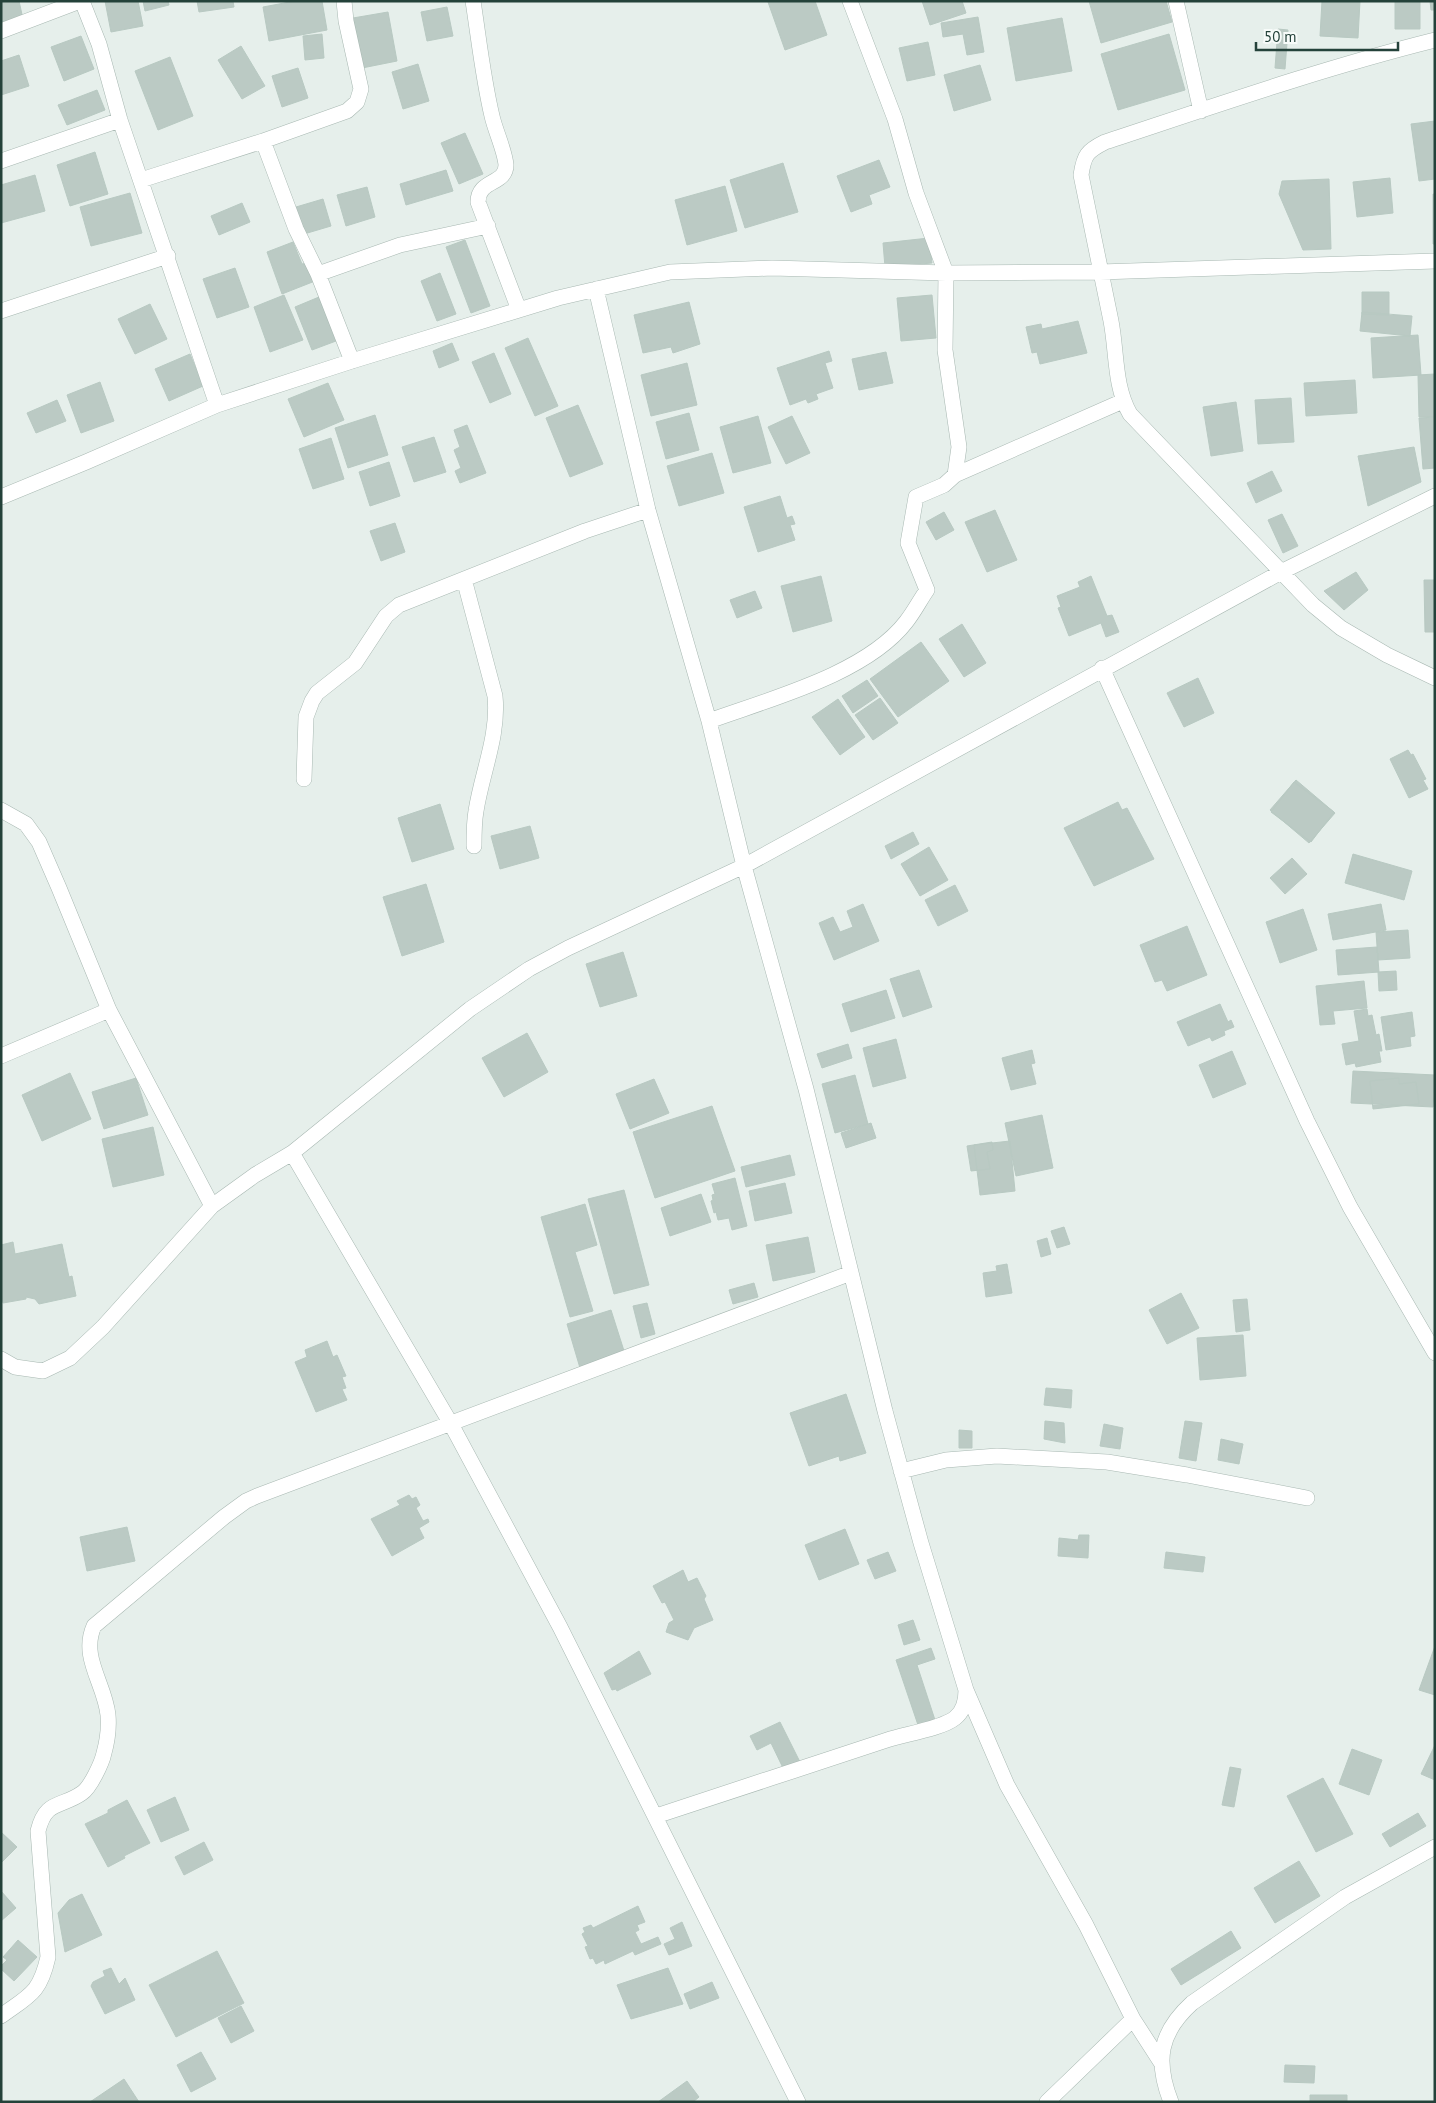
<svg xmlns="http://www.w3.org/2000/svg" width="1436" height="2103" font-family="'PT Sans',sans-serif">
<style>
.building{fill:#bbcac4;stroke:#b8c9c2}
.lines{fill:none;stroke-linecap:round;stroke-linejoin:round}
.minor-casing{stroke:#a8b8b2;stroke-width:16}
.minor{stroke:#fff;stroke-width:15}
</style>
<rect width="100%" height="100%" fill="#e6efeb"/>
<path class="building" d="M1 1H19L23 19 1 24Z
M105 1H138L143 26 111 32Z
M143 1H168L169 5 145 11Z
M197 1H233L234 7 199 12Z
M295 1H322L327 30 269 41 263 7Z
M771 1H815L827 35 785 50 768 2Z
M922 1H962L966 13 930 25Z
M1089 1H1166L1172 22 1101 43Z
M1322 1H1360L1358 38 1320 36Z
M1395 1H1420V29H1395Z
M1430 1H1435V10H1431Z
M447 7 453 36 427 41 421 12Z
M388 12 397 61 362 68 353 18Z
M978 17 984 52 967 55 963 34 943 37 941 23Z
M1062 18 1072 71 1016 81 1007 28Z
M1278 29 1288 30 1285 69 1275 68Z
M322 34 324 58 305 60 303 36Z
M1169 34 1185 90 1118 110 1101 54Z
M81 36 94 69 64 81 51 47Z
M928 42 935 75 907 81 899 48Z
M241 46 265 86 242 99 218 60Z
M19 55 29 86 1 95V61Z
M170 57 193 116 158 130 135 71Z
M418 64 429 101 403 109 392 72Z
M980 65 991 100 954 111 944 75Z
M298 68 308 98 282 107 272 76Z
M97 90 105 110 67 125 58 105Z
M1435 121V179L1419 181 1411 124Z
M465 133 483 174 459 184 441 143Z
M95 152 108 194 70 206 57 165Z
M879 160 890 187 869 195 872 204 851 212 837 176Z
M783 163 798 212 745 228 730 180Z
M446 170 453 191 406 205 400 184Z
M35 175 45 211 1 223V185Z
M1390 178 1393 213 1357 217 1353 182Z
M1329 179 1331 249 1303 250 1279 194 1282 181Z
M725 186 737 231 687 245 675 200Z
M367 187 375 217 346 226 337 195Z
M130 193 142 233 91 246 80 207Z
M1433 194H1435V244H1433Z
M323 199 331 226 304 234 296 207Z
M242 203 250 222 219 235 211 216Z
M929 238 932 263 885 267 883 243Z
M465 240 490 306 471 313 446 247Z
M293 242 302 264 307 263 315 281 282 294 267 252Z
M235 268 249 307 217 318 203 279Z
M440 273 456 314 437 321 421 281Z
M1362 292H1389V315L1362 314Z
M284 295 303 340 270 352 254 307Z
M932 295 936 338 901 341 897 298Z
M319 297 336 341 312 350 295 307Z
M689 302 700 344 673 353 671 347 643 353 634 315Z
M150 304 167 339 135 354 118 319Z
M1362 312 1412 316 1410 336 1360 331Z
M1078 321 1087 353 1040 364 1037 352 1032 353 1026 327 1041 324 1042 329Z
M1418 335 1421 375 1373 378 1371 338Z
M528 338 558 406 535 416 505 348Z
M452 343 459 360 439 368 433 351Z
M829 351 832 361 825 363 833 388 816 394 818 399 808 403 806 399 790 405 777 368Z
M886 352 893 383 859 390 852 359Z
M494 353 511 394 490 403 472 362Z
M190 354 203 386 169 401 155 369Z
M687 363 697 405 651 416 641 375Z
M1435 374V417H1419L1418 375Z
M1355 380 1357 413 1306 416 1304 383Z
M100 382 114 421 81 433 67 395Z
M328 383 344 420 304 437 288 399Z
M1291 398 1294 442 1258 444 1255 400Z
M57 400 66 421 36 433 27 413Z
M1236 402 1243 451 1211 456 1203 407Z
M578 405 603 464 570 477 546 418Z
M689 413 699 450 666 459 656 422Z
M375 415 388 455 348 468 335 428Z
M758 416 771 463 733 473 720 427Z
M792 416 810 453 786 464 768 427Z
M1435 417V468L1423 469 1419 418Z
M467 425 486 473 460 483 455 471 461 468 454 450 460 447 454 430Z
M434 437 446 472 414 482 402 447Z
M331 438 344 479 313 489 299 449Z
M1414 447 1421 482 1368 506 1358 456Z
M712 453 724 493 679 506 667 466Z
M389 462 400 496 370 506 359 472Z
M1272 471 1282 491 1256 503 1247 483Z
M780 496 787 518 792 516 795 524 790 525 795 540 758 552 744 507Z
M995 510 1017 560 987 572 965 522Z
M944 512 954 530 936 540 926 522Z
M1282 514 1298 546 1283 553 1268 520Z
M395 523 405 552 381 561 370 531Z
M1356 572 1368 590 1344 610 1324 591Z
M821 576 832 621 793 632 781 586Z
M1091 576 1107 616 1112 615 1119 632 1106 637 1101 623 1069 636 1058 608 1061 607 1057 596 1080 587 1078 582Z
M1424 580H1435V632H1425Z
M755 591 762 608 737 618 730 600Z
M962 624 986 663 964 677 939 639Z
M921 642 949 681 898 717 870 679Z
M1198 678 1214 713 1184 727 1167 693Z
M867 680 878 696 853 713 842 696Z
M880 698 898 723 873 740 855 715Z
M838 699 865 737 840 755 812 717Z
M1408 750 1411 755 1413 754 1426 779 1423 780 1428 789 1409 798 1390 759Z
M1296 780 1335 813 1309 843 1270 810Z
M1294 782 1334 812 1311 842 1271 812Z
M1118 802 1122 810 1127 808 1154 859 1094 886 1064 828Z
M440 804 454 849 412 862 398 818Z
M530 826 539 858 500 869 491 836Z
M913 832 919 844 891 859 885 846Z
M929 847 948 880 920 896 901 864Z
M1353 854 1412 871 1404 900 1345 883Z
M1292 858 1307 874 1285 894 1270 878Z
M426 884 444 942 402 956 383 897Z
M955 885 968 911 938 926 925 900Z
M863 904 879 941 834 960 819 923 833 917 840 932 853 927 847 911Z
M1381 904 1386 930 1333 940 1328 914Z
M1303 909 1317 950 1280 963 1266 922Z
M1187 926 1207 975 1167 991 1162 980 1155 982 1140 945Z
M1408 930 1410 958 1378 960 1376 932Z
M1377 947 1379 972 1338 975 1336 950Z
M623 952 637 996 600 1007 586 964Z
M919 970 932 1007 903 1017 890 979Z
M1396 971 1397 990 1379 991 1378 972Z
M1364 981 1367 1008 1333 1011 1335 1024 1320 1025 1316 986Z
M886 990 895 1018 851 1032 842 1004Z
M1220 1004 1228 1022 1231 1020 1234 1027 1224 1031 1225 1035 1212 1041 1210 1037 1188 1046 1177 1022Z
M1367 1009 1368 1016 1372 1015 1376 1035 1379 1034 1382 1051H1379L1381 1062 1356 1067 1355 1063 1346 1065 1342 1044 1359 1041 1354 1011Z
M1412 1012 1415 1036 1410 1037 1411 1046 1386 1050 1381 1017Z
M527 1033 548 1072 504 1097 482 1058Z
M896 1039 906 1078 873 1087 863 1048Z
M848 1044 852 1058 822 1068 817 1054Z
M1032 1050 1035 1063 1031 1064 1036 1084 1011 1090 1002 1058Z
M1232 1051 1246 1084 1213 1098 1199 1065Z
M1353 1071 1435 1075 1433 1107 1351 1103Z
M70 1073 91 1119 42 1141 22 1095Z
M855 1075 868 1124 835 1133 822 1084Z
M136 1078 148 1115 104 1129 92 1092Z
M1399 1078V1084L1416 1082 1419 1104 1373 1109 1370 1081Z
M654 1079 669 1113 630 1129 616 1094Z
M712 1106 735 1171 655 1198 633 1132Z
M1042 1115 1053 1168 1016 1176 1005 1123Z
M871 1123 876 1138 846 1148 841 1133Z
M153 1127 164 1175 113 1187 102 1139Z
M1010 1141 1015 1191 980 1195 974 1145Z
M992 1142 993 1150 987 1152 990 1169 971 1171 967 1146Z
M790 1155 795 1175 746 1187 741 1167Z
M735 1178 747 1226 732 1230 729 1218 718 1220 716 1212 714 1213 711 1201 713 1200 712 1195 715 1194 712 1184Z
M785 1183 792 1213 755 1221 749 1191Z
M624 1190 649 1285 614 1294 588 1199Z
M701 1194 711 1222 670 1236 661 1208Z
M585 1204 597 1245 575 1252 593 1311 570 1317 541 1217Z
M1064 1227 1070 1244 1057 1248 1051 1231Z
M808 1237 815 1272 773 1281 766 1245Z
M1047 1238 1051 1254 1041 1257 1037 1241Z
M13 1242 15 1254 62 1244 69 1277 72 1276 76 1296 39 1304 35 1299 26 1297V1299L3 1303 1 1294V1245Z
M1007 1264 1012 1293 986 1297 983 1273 997 1271 996 1266Z
M754 1283 758 1297 733 1304 729 1290Z
M1181 1293 1199 1328 1167 1344 1149 1310Z
M1247 1299 1250 1330 1236 1332 1233 1300Z
M647 1303 655 1334 641 1338 633 1306Z
M611 1310 625 1354 580 1368 567 1324Z
M1243 1335 1246 1376 1200 1380 1197 1338Z
M327 1341 333 1357 337 1355 346 1376 342 1377 346 1388 342 1389 347 1400 316 1412 295 1362 307 1357 305 1350Z
M1046 1388 1072 1390 1071 1408 1044 1405Z
M846 1394 866 1453 840 1461 839 1456 809 1466 790 1413Z
M1045 1421 1064 1423 1065 1443 1044 1439Z
M1185 1421 1202 1423 1196 1461 1179 1458Z
M1104 1424 1123 1428 1120 1449 1100 1446Z
M959 1430 972 1431V1448H959Z
M1221 1439 1243 1444 1239 1464 1218 1460Z
M409 1495 412 1499 416 1497 420 1505 416 1508 423 1521 428 1519 429 1522 419 1528 424 1538 392 1556 371 1519 400 1505 397 1501Z
M127 1527 135 1561 87 1571 80 1537Z
M845 1529 859 1564 819 1580 805 1545Z
M1079 1535H1089L1088 1558 1058 1556 1059 1538 1078 1540Z
M888 1552 896 1571 875 1579 867 1560Z
M1166 1552 1205 1557 1203 1572 1164 1568Z
M683 1570 688 1582 697 1578 706 1596 704 1599 713 1620 694 1628 688 1640 666 1632 669 1623 674 1620 665 1602 662 1603 653 1586Z
M913 1620 920 1640 904 1645 898 1625Z
M1435 1646V1695L1419 1690Z
M931 1648 935 1659 917 1665 935 1720 918 1725 896 1660Z
M639 1651 651 1674 617 1691 616 1689 612 1690 604 1673Z
M780 1722 800 1762 784 1770 771 1743 757 1750 750 1736Z
M1435 1745V1780L1421 1774Z
M1352 1749 1382 1760 1369 1795 1339 1784Z
M1230 1767 1241 1769 1234 1807 1222 1805Z
M1323 1778 1353 1834 1316 1852 1287 1796Z
M175 1797 189 1830 161 1842 147 1810Z
M127 1800 150 1843 124 1856 125 1858 108 1867 85 1824 108 1813V1810Z
M1418 1813 1426 1826 1390 1847 1382 1834Z
M1 1832 17 1847 1 1863Z
M204 1842 213 1860 184 1875 175 1857Z
M1299 1861 1320 1896 1275 1923 1254 1888Z
M1 1891 16 1908 1 1921Z
M82 1894 102 1935 65 1952 58 1913 69 1900Z
M638 1906 645 1922 637 1925 639 1930 635 1932 641 1944 658 1937 661 1944 635 1955 633 1951 605 1964 604 1960 596 1964 593 1958 590 1959 585 1947 588 1946 582 1934 585 1932 583 1928 591 1925 593 1928Z
M682 1922 692 1946 669 1955 664 1944 675 1939 670 1928Z
M1231 1931 1241 1948 1181 1985 1171 1969Z
M18 1940 37 1957 14 1981 1 1969V1966L7 1960 3 1957Z
M217 1951 244 2003 176 2037 149 1985Z
M111 1968 119 1984 125 1978 135 2000 105 2014 91 1986 93 1982 105 1976 103 1971Z
M668 1968 683 2004 631 2019 617 1985Z
M712 1982 719 1998 690 2009 684 1994Z
M241 2006 254 2031 231 2043 218 2018Z
M201 2052 216 2079 191 2092 177 2065Z
M1285 2065 1315 2066 1314 2083 1284 2082Z
M124 2079 139 2102H90Z
M687 2081 699 2097 693 2102H658Z
M1310 2095H1347V2102H1310Z"/>
<g class="lines">
<defs>
<path id="minor" d="M82 1 99 44 120 120 217 405
M473 1C479 40 483 78 492 116 495 130 505 151 506 165 506 185 478 179 478 202L519 310
M1176 1 1201 111
M1 31 80 1
M1435 40C1323 68 1214 106 1105 142 1087 151 1084 155 1081 175 1091 224 1101 273 1111 321 1117 352 1114 386 1130 414L1313 605 1341 628 1387 655 1435 678
M263 141 296 229 318 274 352 361
M1 161 120 120
M141 180 263 141 347 111 357 102 361 89 346 21 344 1
M318 274 400 245 488 226
M596 289 648 510 709 721 744 866 806 1089 885 1411 921 1543 966 1690C966 1701 964 1711 955 1718 941 1729 905 1734 887 1740 810 1765 733 1791 656 1816
M1 311 168 256
M955 475 1123 401
M1 497 86 462 217 405 352 361 558 298 670 272 772 268 946 273 1100 272 1435 261
M464 579 495 696C499 736 482 772 476 811 474 822 474 834 474 846
M1102 668 1307 1121 1350 1207 1435 1353
M709 721C769 699 866 674 906 622 914 612 920 600 927 590L908 543 916 497 944 485 955 475 959 447 945 350 946 273 916 193 895 119 850 1
M304 779 306 717 312 701 317 693 355 663 386 616 399 605 585 531 648 510
M1 810 26 824 39 842 59 888 109 1010 212 1206 255 1175 292 1153 470 1009 529 969 568 948 744 866 1283 571 1435 496
M1 1056 109 1010
M292 1153 451 1424 560 1627 798 2102
M1 1359 15 1367 43 1371 70 1358 103 1327 212 1206
M901 1471 946 1460 997 1456 1107 1462 1187 1475 1307 1498
M966 1690 1007 1785 1086 1925 1133 2019 1162 2064
M1 2016C30 1995 40 1993 48 1957L38 1831C46 1799 61 1808 82 1793 90 1788 102 1763 104 1753 107 1742 109 1726 108 1715 105 1684 80 1657 94 1626L224 1517 246 1501 257 1496 851 1273
M1047 2102 1133 2019
M1171 2102C1155 2061 1159 2033 1192 2003L1345 1897 1435 1847"/>
</defs>
<use href="#minor" class="minor-casing"/>
<use href="#minor" class="minor"/>
</g>
<rect width="1436" height="2103" fill="none" stroke="#24423a" stroke-width="5"/>
<path d="M1256 42v8h142v-8" fill="none" stroke="#24423a" stroke-width="2.5"/>
<text x="1264" y="42" font-size="15" fill="#24423a" stroke="#f7fbf9" stroke-width="4" paint-order="stroke">50 m</text>
</svg>
